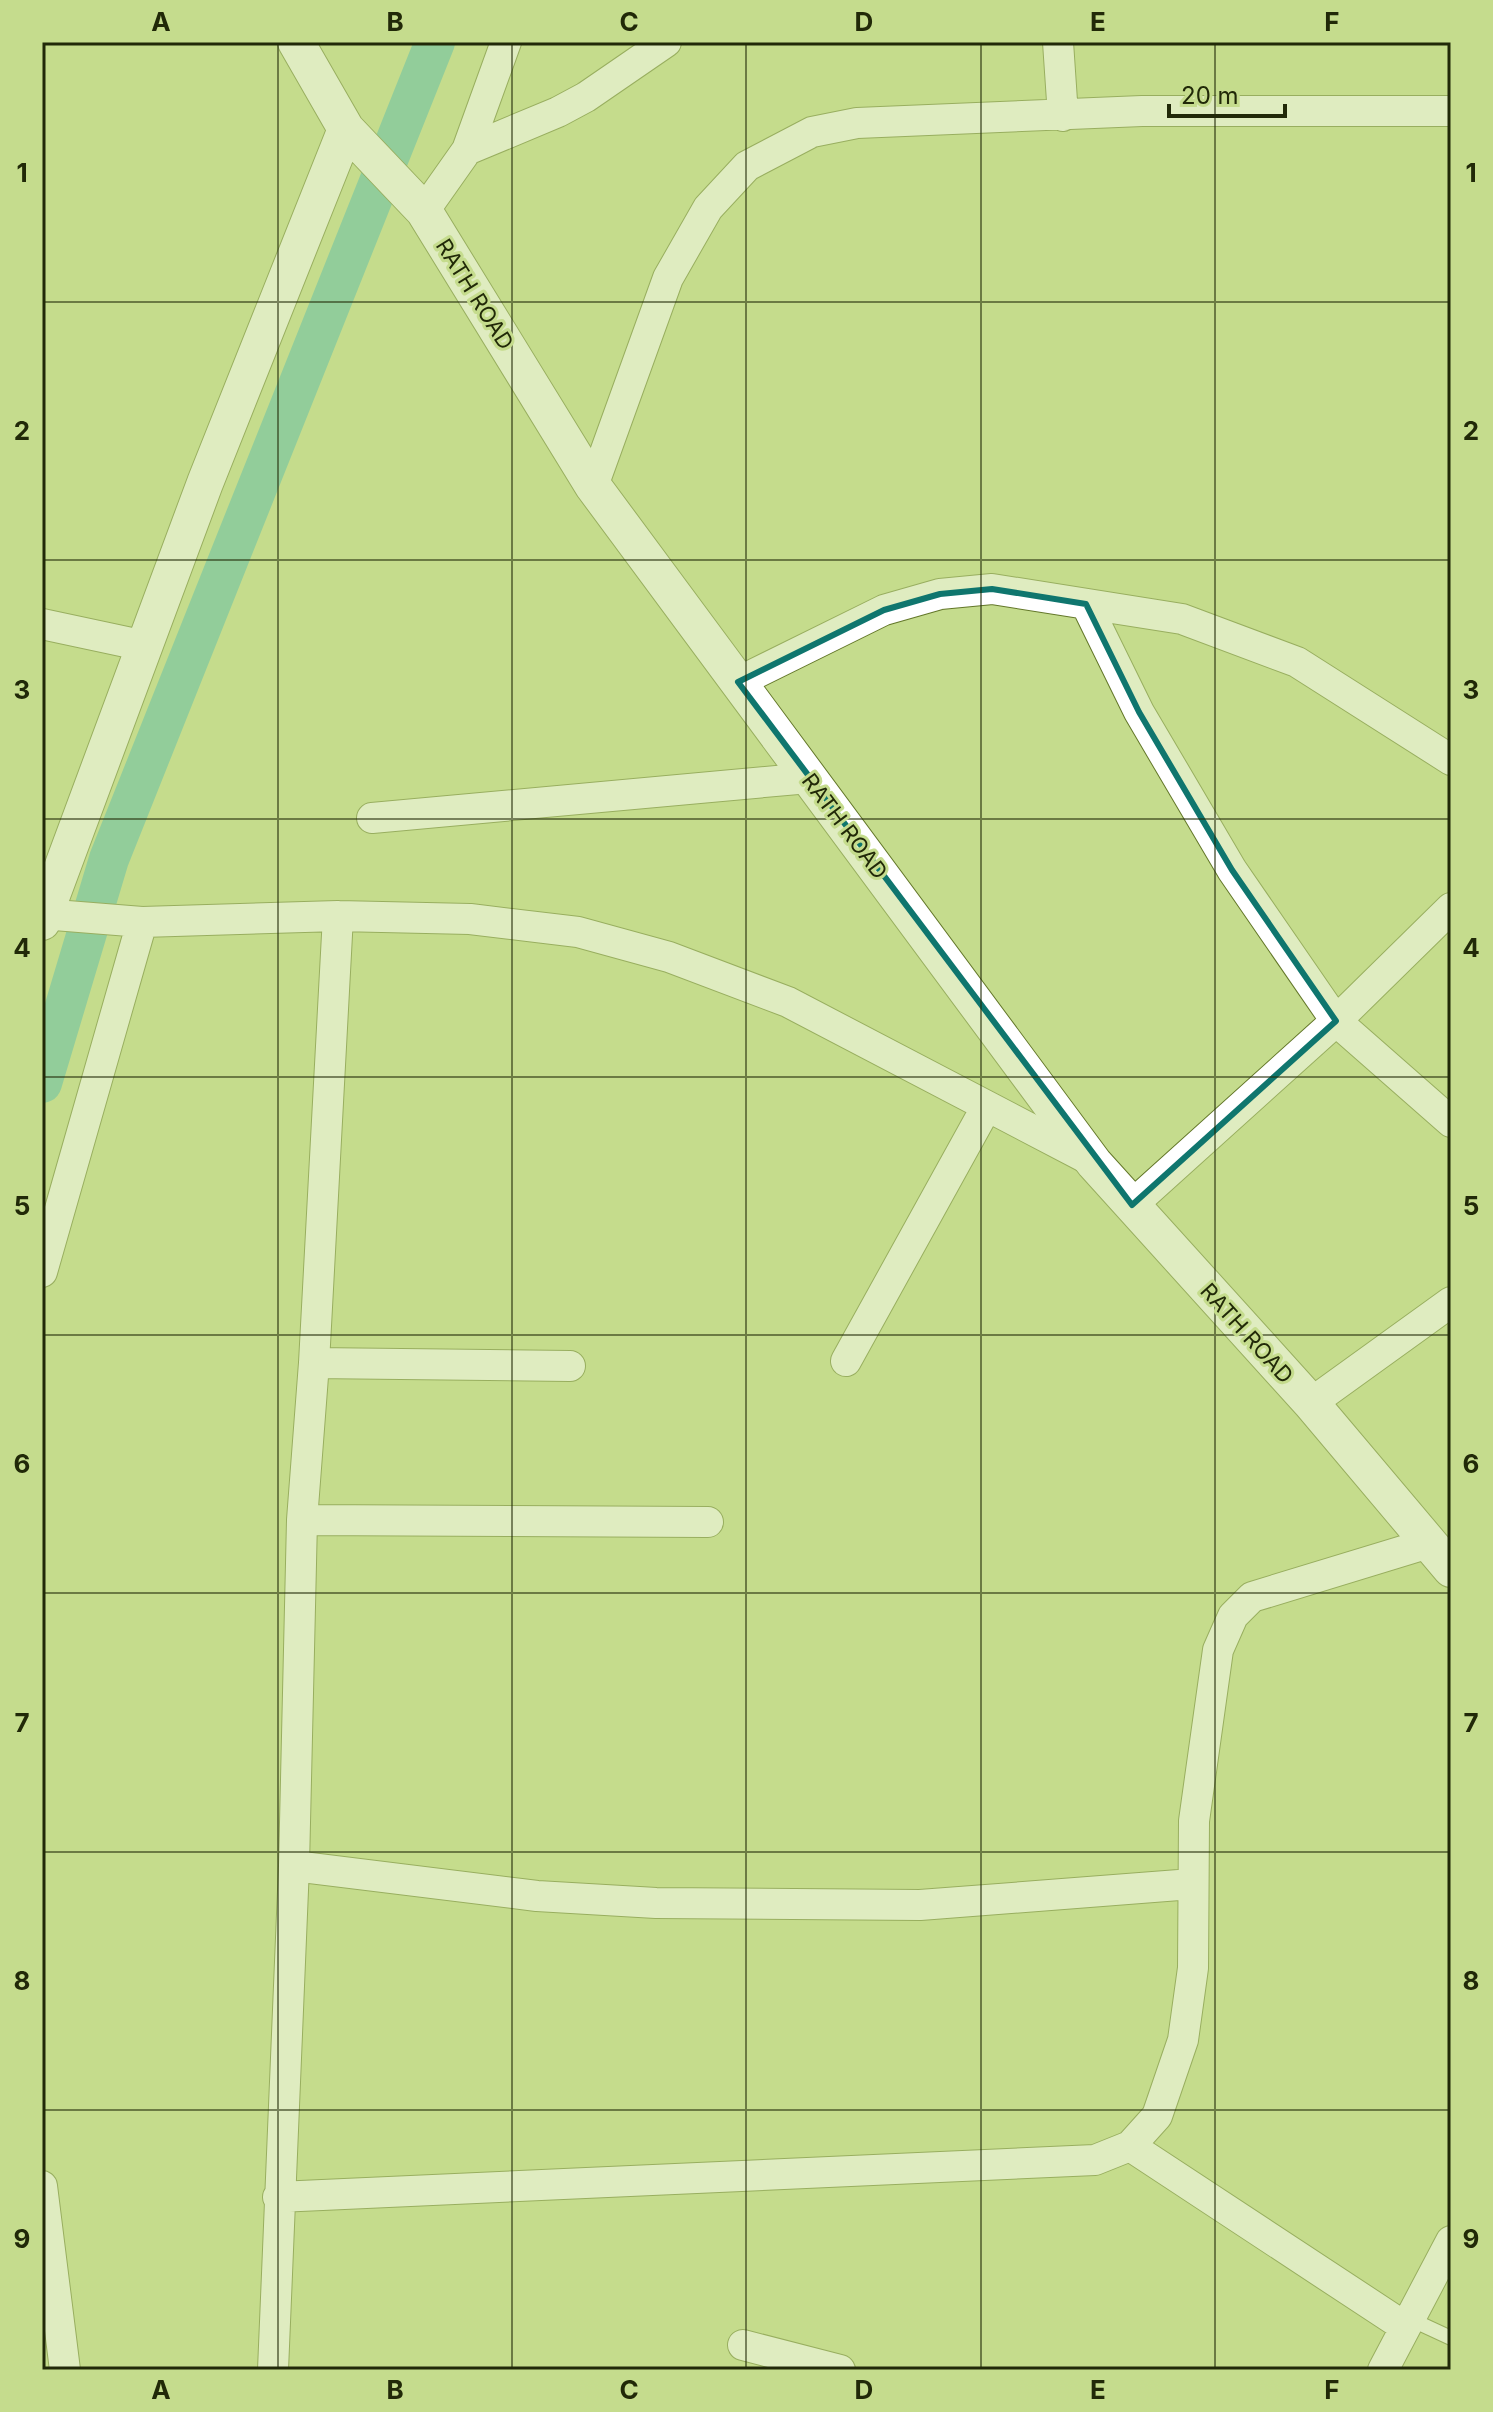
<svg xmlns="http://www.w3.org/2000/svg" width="1493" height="2412" font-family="Inter,sans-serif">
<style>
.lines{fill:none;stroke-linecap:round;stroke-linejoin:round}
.canal{stroke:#55baab;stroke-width:40}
.service-casing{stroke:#637729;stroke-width:16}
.minor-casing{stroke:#637729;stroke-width:32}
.tertiary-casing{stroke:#637729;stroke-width:38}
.service{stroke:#fff;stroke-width:14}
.minor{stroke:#fff;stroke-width:30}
.tertiary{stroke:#fff;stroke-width:36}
.marked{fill:none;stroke:#0f766e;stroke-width:6;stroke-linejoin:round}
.grid{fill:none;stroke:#212908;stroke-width:2;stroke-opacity:0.55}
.labels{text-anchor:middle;stroke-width:6;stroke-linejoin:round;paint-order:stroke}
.street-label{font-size:22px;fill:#212908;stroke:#c5dc8d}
.neatline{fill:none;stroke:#212908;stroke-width:3}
.grid-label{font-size:26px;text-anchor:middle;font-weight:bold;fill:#212908}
</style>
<rect width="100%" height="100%" fill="#c5dc8d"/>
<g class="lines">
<path class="canal" d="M42 1083 109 859 435 42"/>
<defs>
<path id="service" d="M1410 2319 1451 2338"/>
<path id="minor" d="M1058 42 1063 116
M467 150 558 112 586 97 666 42
M424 211 467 150 506 42
M593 486 668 278 708 208 747 166 812 132 857 123 1142 111H1451
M1086 604 1139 712 1232 870 1336 1021 1451 1122
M42 624 145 646
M738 682 884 610 940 594 992 589 1182 619 1297 662 1451 760
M372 818 809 778
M42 914 142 922 338 916 470 919 578 932 669 957 788 1002 1092 1161
M1132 1205 1336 1021 1451 908
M42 1272 142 922
M846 1361 987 1106
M314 1363 570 1366
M1311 1403 1451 1302
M302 1520 708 1522
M294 1866 537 1896 656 1903 920 1905 1192 1884
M1130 2146 1405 2327
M42 2186 65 2370
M278 2197 1095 2160 1130 2146 1157 2116 1183 2040 1193 1968 1194 1821 1218 1650 1233 1616 1252 1597 1429 1543
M743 2345 840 2370
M273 2370 294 1866 302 1520 314 1363 338 916
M1383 2370 1451 2241"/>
<path id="tertiary" d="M296 42 346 129 424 211 593 486 1094 1163 1311 1403 1451 1569
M42 922 205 483 346 129"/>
</defs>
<use href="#service" class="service-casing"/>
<use href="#minor" class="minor-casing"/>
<use href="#tertiary" class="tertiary-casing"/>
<use href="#service" class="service"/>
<use href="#minor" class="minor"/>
<use href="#tertiary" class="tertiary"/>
</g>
<path d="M0 0H1493V2412H0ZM992 589 1086 604 1139 712 1232 870 1336 1021 1132 1205 738 682 884 610 940 594Z" fill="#c5dc8d" fill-opacity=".55" fill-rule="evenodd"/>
<path class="marked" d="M992 589 1086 604 1139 712 1232 870 1336 1021 1132 1205 738 682 884 610 940 594Z"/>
<path class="grid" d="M278 42V2370M512 42V2370M746 42V2370M981 42V2370M1215 42V2370M42 302H1451M42 560H1451M42 819H1451M42 1077H1451M42 1335H1451M42 1593H1451M42 1852H1451M42 2110H1451"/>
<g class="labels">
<g class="street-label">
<text transform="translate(475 294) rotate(58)" y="8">RATH ROAD</text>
<text transform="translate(845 826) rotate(53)" y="8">RATH ROAD</text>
<text transform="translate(1247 1333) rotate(48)" y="8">RATH ROAD</text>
</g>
</g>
<rect width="1493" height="2412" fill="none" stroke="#c5dc8d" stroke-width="88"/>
<path d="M1169 104v12h116v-12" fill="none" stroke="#212908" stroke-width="4"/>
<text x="1181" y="104" font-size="24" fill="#212908" stroke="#c5dc8d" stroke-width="6" paint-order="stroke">20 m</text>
<rect x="44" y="44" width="1405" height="2324" class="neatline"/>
<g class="grid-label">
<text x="161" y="31">A</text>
<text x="395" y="31">B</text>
<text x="629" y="31">C</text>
<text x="864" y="31">D</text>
<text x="1098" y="31">E</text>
<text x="1332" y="31">F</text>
<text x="22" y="182">1</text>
<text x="1471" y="182">1</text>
<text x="22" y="440">2</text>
<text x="1471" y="440">2</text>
<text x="22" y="699">3</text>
<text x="1471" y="699">3</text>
<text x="22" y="957">4</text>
<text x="1471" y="957">4</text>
<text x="22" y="1215">5</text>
<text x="1471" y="1215">5</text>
<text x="22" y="1473">6</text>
<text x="1471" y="1473">6</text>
<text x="22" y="1732">7</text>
<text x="1471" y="1732">7</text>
<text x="22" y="1990">8</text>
<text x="1471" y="1990">8</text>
<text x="22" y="2248">9</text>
<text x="1471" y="2248">9</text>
<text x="161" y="2399">A</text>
<text x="395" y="2399">B</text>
<text x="629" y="2399">C</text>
<text x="864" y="2399">D</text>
<text x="1098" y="2399">E</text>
<text x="1332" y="2399">F</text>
</g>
</svg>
